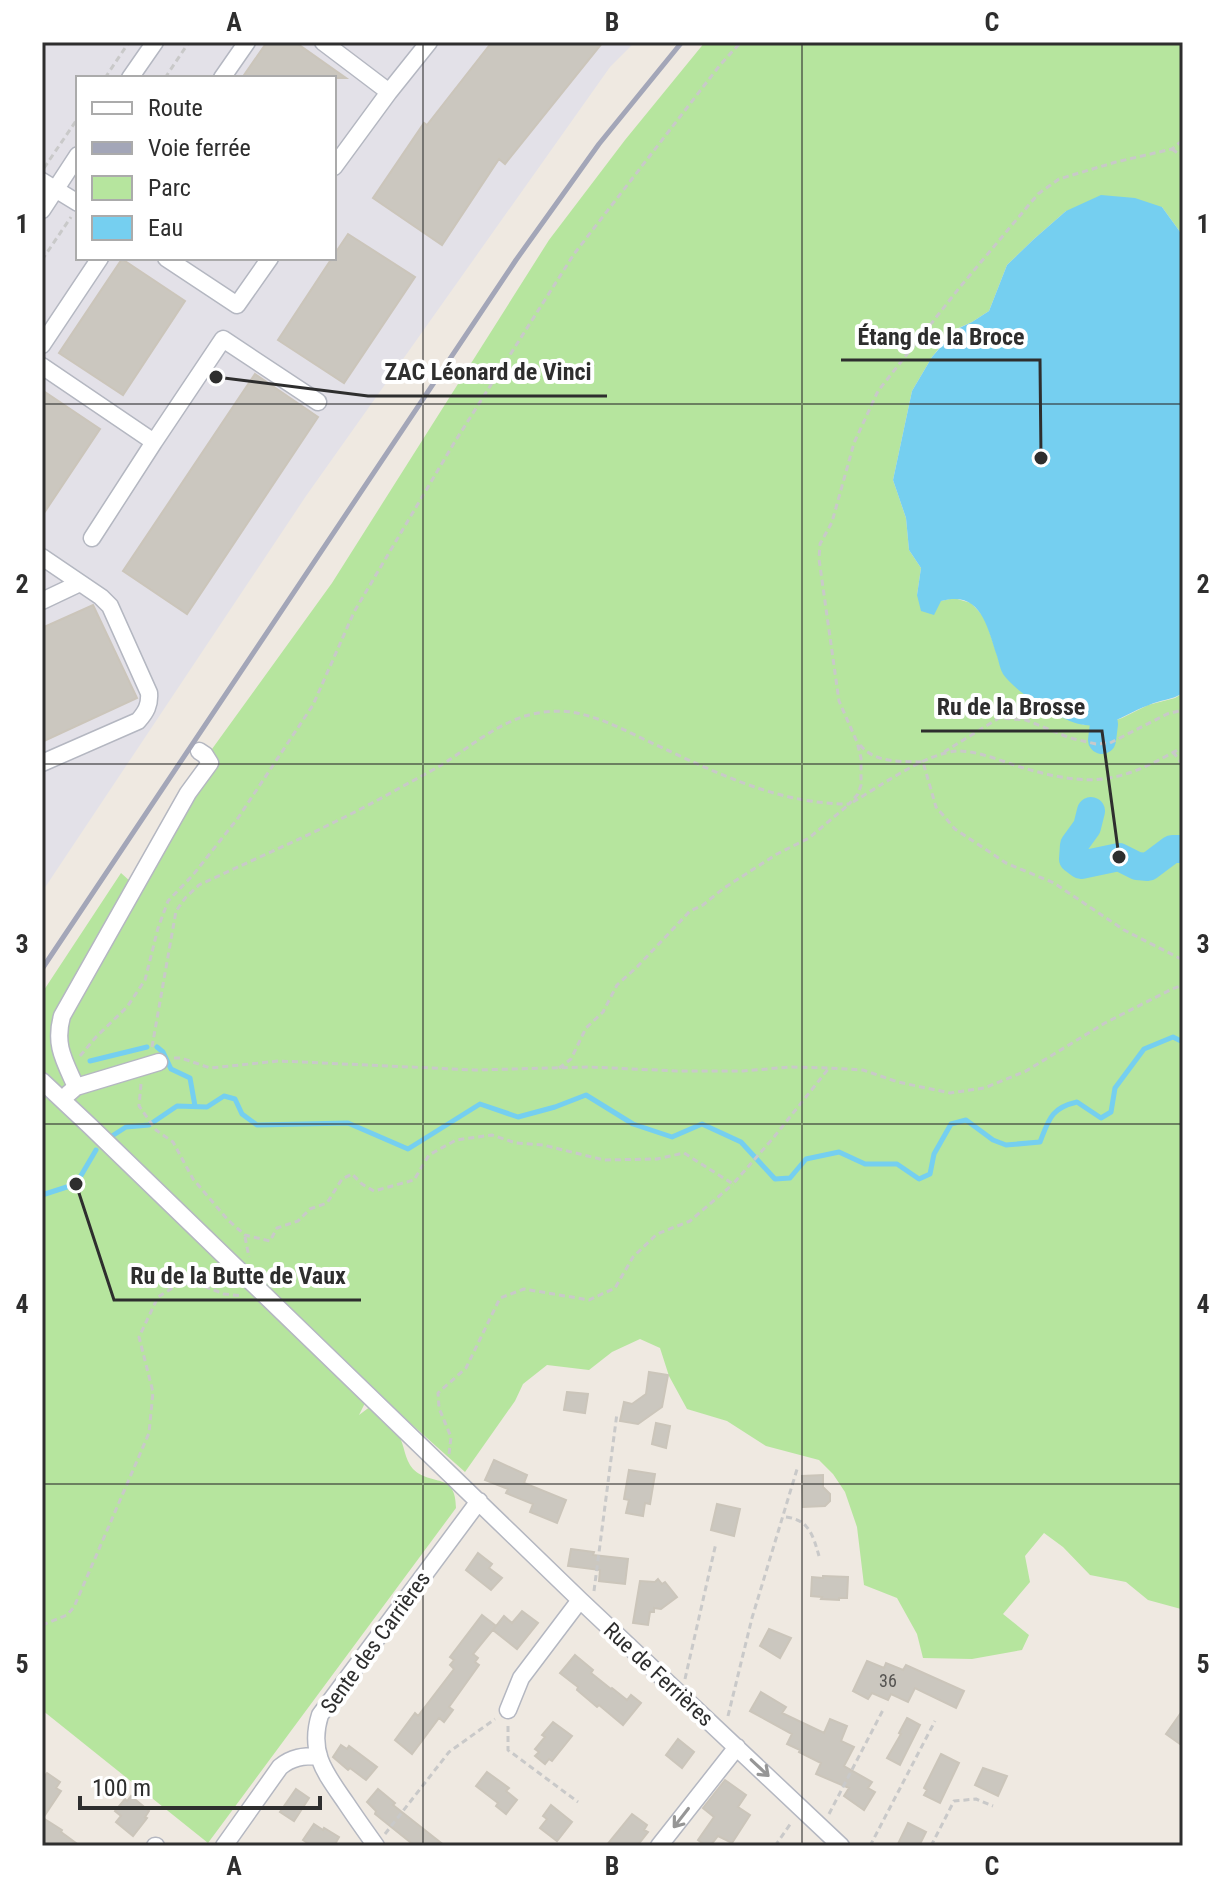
<svg xmlns="http://www.w3.org/2000/svg" width="1225" height="1888" font-family="'Roboto Condensed',sans-serif">
<style>
.industrial{fill:#e3e1e8;fill-rule:evenodd}
.green{fill:#b6e59e}
.water{fill:#75cff0}
.lines{fill:none;stroke-linecap:round;stroke-linejoin:round}
.stream{stroke:#75cff0;stroke-width:5}
.river{stroke:#75cff0;stroke-width:28}
.building{fill:#cbc7bf;stroke:#cbc5ba;stroke-width:2}
.minor-casing{stroke:#b4b7c1;stroke-width:19}
.path{stroke:#c9c9c9;stroke-width:3;stroke-dasharray:6 4;stroke-linecap:butt}
.minor{stroke:#fff;stroke-width:16}
.rail{stroke:#a3a6b8;stroke-width:5}
.oneway{stroke:#969696}
.grid{fill:none;stroke:#2e2e2e;stroke-width:2;stroke-opacity:0.55}
.labels{text-anchor:middle;stroke-width:8;stroke-linejoin:round;paint-order:stroke}
.number-label{font-size:18px;fill:#555452}
.street-label{font-size:22px;fill:#2e2e2e;stroke:#fff}
.leader{fill:none;stroke:#2e2e2e;stroke-width:3}
.callout-dot{fill:#2e2e2e;stroke:#fff;stroke-width:3}
.callout-label{font-size:24px;text-anchor:middle;font-weight:bold;fill:#2e2e2e;stroke:#fff;stroke-width:8;stroke-linejoin:round;paint-order:stroke}
.neatline{fill:none;stroke:#2e2e2e;stroke-width:3}
.grid-label{font-size:26px;text-anchor:middle;font-weight:bold;fill:#2e2e2e}
</style>
<rect width="100%" height="100%" fill="#efe9e1"/>
<path class="industrial" d="M42 42H635L610 67 306 496 42 892ZM78 78H334V258H78Z"/>
<path class="green" d="M705 42H1183V236L1162 207 1066 211 1034 239 1007 265 989 311 972 322 954 330 932 357 912 391 893 480 906 518 909 550 921 568 917 595 941 601 954 598 971 603 985 618 1003 673 1060 716 1084 725 1104 724 1122 718 1148 705 1175 698 1183 693V1605L1181 1609 1148 1600 1126 1582 1090 1575 1063 1547 1044 1533 1025 1556 1030 1582 1003 1614 1029 1635 1022 1650 972 1659 923 1658 917 1634 897 1598 864 1585 857 1527 845 1492 833 1474 819 1460 766 1446 727 1421 687 1409 669 1376 660 1348 640 1339 612 1352 589 1370 547 1365 523 1384 515 1401 465 1472 372 1389 359 1415 371 1406C379 1415 392 1424 398 1434 405 1445 404 1459 413 1469 431 1487 456 1471 456 1508L208 1843 42 1710V993L121 873 131 882 186 785 332 583 549 240 625 140Z"/>
<path class="water" d="M1101 195 1135 198 1162 207 1183 236V693C1172 700 1160 700 1149 705 1133 710 1120 721 1103 724 1098 725 1090 726 1085 725 1063 723 1015 692 1003 674 1000 669 999 662 997 656 987 626 981 590 941 601L934 615 921 611 917 595 921 568 909 550 906 518 893 480 912 391 932 357 955 330 972 322 989 311 1007 265 1034 239 1066 211Z"/>
<g class="lines">
<path class="stream" d="M157 1047 163 1052 171 1069 190 1078 195 1106
M90 1061 147 1047
M112 1136 126 1127 149 1125 177 1106 207 1107 224 1096 235 1099 242 1114 257 1125 348 1123 408 1149 480 1104 518 1117 555 1107 586 1095 633 1124 672 1137 702 1124 741 1142 775 1179 790 1178 806 1159 839 1152 865 1164H897L919 1179 930 1174 934 1154 951 1124 966 1120 993 1140 1006 1145 1040 1142C1049 1119 1051 1108 1077 1102L1101 1118 1111 1112 1115 1088 1144 1049 1173 1037 1183 1042
M42 1195 76 1184 96 1150"/>
<path class="river" d="M1102 740 1104 724
M1091 811 1087 827 1074 845 1073 859 1081 865 1119 857 1137 866 1148 867 1172 849H1183"/>
</g>
<path class="building" d="M267 42H295L346 78H242Z
M492 42H603L505 164 499 159 442 245 373 198 424 123 427 125Z
M348 234 415 277 344 383 278 340 332 258H334V255Z
M122 259 185 301 123 395 59 353Z
M255 374 318 417 187 614 123 571Z
M42 390 100 429 42 516Z
M93 605 137 698 42 742V628Z
M649 1372 668 1375 662 1407 638 1424 620 1421 624 1402 632 1404 646 1394Z
M567 1392 588 1394 585 1413 564 1410Z
M656 1423 670 1426 666 1448 652 1444Z
M494 1460 527 1475 524 1483 566 1500 557 1523 530 1512 533 1504 506 1493 508 1489 485 1480Z
M629 1470 655 1474 650 1504 645 1503 643 1516 626 1513 629 1500 624 1499Z
M823 1475V1487L830 1494V1501L825 1506 803 1507 802 1476Z
M717 1504 740 1509 734 1536 711 1530Z
M571 1549 594 1552 593 1555 628 1559 625 1584 599 1581 600 1570 568 1566Z
M478 1553 492 1564 489 1568 502 1578 491 1590 466 1570Z
M823 1576 848 1577 847 1598H839V1600L821 1599 822 1597 811 1596 812 1577 823 1578Z
M658 1579 662 1584 665 1582 677 1597 661 1609 654 1608V1612H650L648 1625 633 1623 640 1581 655 1582Z
M522 1611 538 1623 517 1649 493 1630 504 1616 512 1623Z
M482 1615 496 1626 473 1654 478 1658 475 1662 479 1665 449 1707 453 1710 444 1722 439 1718 412 1754 395 1740 415 1713 418 1716 454 1669 450 1665 454 1660 450 1657Z
M769 1629 791 1638 780 1658 760 1646Z
M575 1655 593 1670 591 1673 611 1689 612 1688 627 1700 631 1695 641 1703 623 1725 599 1705 597 1707 577 1690 578 1687 560 1673Z
M867 1661 884 1668 886 1663 903 1670 906 1665 964 1691 956 1708 915 1688 908 1702 891 1694 888 1700 872 1693 868 1699 853 1691Z
M761 1692 786 1707 782 1713 824 1733 830 1719 847 1726 841 1741 854 1747 844 1766 872 1782 868 1788 875 1792 864 1810 844 1796 849 1788 816 1774 821 1763 799 1752 800 1750 787 1744 792 1734 750 1711Z
M1183 1710V1746L1166 1734Z
M907 1718 920 1725 900 1765 887 1758 901 1734 899 1733Z
M553 1722 572 1736 552 1761 549 1759 545 1764 535 1756 539 1752 535 1749 545 1737 542 1735Z
M678 1739 694 1752 682 1768 666 1755Z
M341 1745 347 1749 349 1746 377 1767 366 1780 350 1768 348 1770 333 1757Z
M941 1754 959 1763 940 1803 924 1795 927 1790 924 1788Z
M983 1768 1007 1776 998 1796 975 1785Z
M487 1772 509 1788 506 1791 517 1800 506 1814 496 1806 498 1803 476 1786Z
M47 1773 60 1782 56 1788 61 1791 43 1818 62 1830 61 1832 80 1846H42V1779Z
M725 1780 746 1795 738 1807 750 1815 732 1843 718 1836 710 1846H706L698 1840 714 1817 703 1808Z
M296 1789 309 1798 294 1821 280 1812Z
M378 1789 395 1803 393 1805 445 1846H415L375 1814 376 1811 367 1802Z
M131 1796 149 1811 145 1817 147 1818 133 1836 116 1822 121 1816 115 1811 125 1799 127 1801Z
M551 1805 572 1822 557 1841 540 1828 547 1819 543 1816Z
M632 1814 647 1825 644 1830 648 1832 637 1846H606Z
M908 1823 926 1832 919 1846H897Z
M314 1824 323 1830 324 1828 339 1837 334 1846H312L303 1840Z"/>
<g class="lines">
<defs>
<path id="minor" d="M323 42 389 92 334 167
M130 78 155 42
M222 78 247 42
M389 92 429 42
M42 181 78 203
M42 210 78 155
M166 258 237 305 270 258
M42 345 100 258
M42 366 154 442 223 339 318 402
M92 538 154 442
M42 557 101 597 110 606 149 693C150 705 146 712 138 721L42 763
M42 601 80 583
M42 1081 91 1127 580 1600 841 1846
M76 1087C64 1060 54 1045 62 1016L188 793 210 763 205 755 199 751
M68 1094 76 1087 159 1062
M508 1710 521 1678 580 1600
M155 1846H156
M224 1846 280 1767C292 1757 303 1756 319 1756
M376 1846C366 1832 356 1818 346 1803 326 1774 308 1753 320 1715L479 1501
M659 1846 737 1747"/>
</defs>
<use href="#minor" class="minor-casing"/>
<path class="path" d="M105 78 129 42
M165 78 189 42
M1172 149 1183 157
M44 168 78 118
M42 260 71 217
M860 745C876 764 901 761 923 762L936 807 955 829 1006 863 1054 883 1124 930 1183 960
M944 752 999 718 1026 720 1070 738 1096 744 1110 743 1167 714 1183 710
M1173 752 1183 765
M853 802C880 786 928 752 958 751 980 751 1003 762 1024 768 1051 776 1081 783 1109 778 1135 774 1161 759 1183 747
M152 1047 176 911 186 897 199 885C265 854 332 826 396 790 412 781 428 773 443 764 468 748 493 727 522 717 540 711 563 709 581 714 607 720 630 733 654 744 717 773 778 804 849 804L858 794 861 785V758L857 742 839 701 819 559 820 544 832 522 854 443 878 391 960 287 1038 194 1059 179 1116 162 1172 149 1183 140
M80 1056 96 1037 127 1007 145 980 158 928 168 901 193 875 238 818 313 705 354 612 454 443 574 254 720 65 741 42
M174 1058H181L210 1068 279 1061 475 1070 589 1067 677 1071H743L790 1067 829 1068 863 1070 898 1082 950 1093 984 1088 1026 1071 1105 1023 1172 989 1183 985
M559 1068 571 1059 586 1028 603 1012 617 985 637 967 690 911 703 905 724 888 777 854 809 838 847 806
M141 1084 139 1106 156 1130 173 1142 193 1179 228 1220 245 1235 270 1241 277 1228 298 1221 310 1209 327 1203 342 1179 352 1174 362 1184 374 1191 414 1180 429 1155 456 1140 492 1135 516 1143 543 1145 604 1160 657 1159 684 1153 733 1184 774 1137 829 1068
M245 1237 249 1257
M449 1454 451 1437 439 1408 438 1393 466 1368 500 1298 524 1289 589 1300 615 1288 633 1257 657 1234 690 1221 733 1184
M786 1517C809 1520 813 1535 819 1556
M594 1591 617 1413
M42 1625 67 1615 74 1607 149 1433 153 1392 139 1337 158 1297 174 1287 193 1282 224 1294 243 1296
M685 1679 716 1543
M728 1716 752 1618 798 1466
M508 1726V1750L578 1802
M829 1814 883 1710
M385 1834 449 1752 495 1719
M775 1846 791 1823
M870 1846 935 1721
M931 1846 954 1801 976 1799 993 1806"/>
<use href="#minor" class="minor"/>
<path class="rail" d="M42 969 516 260 599 144 682 42"/>
</g>
<defs><path id="oneway-shaft" d="M-6 0H5M1.5-3L5.5 0L1.5 3" fill="none" stroke-width="1.6" stroke-linecap="round" stroke-linejoin="round" transform="scale(2)"/></defs>
<g class="oneway">
<use href="#oneway-shaft" transform="translate(760 1768) rotate(43)"/>
<use href="#oneway-shaft" transform="translate(681 1818) rotate(128)"/>
</g>
<path class="grid" d="M423 42V1846M802 42V1846M42 404H1183M42 764H1183M42 1124H1183M42 1484H1183"/>
<g class="labels">
<g class="number-label">
<text x="888" y="1687">36</text>
</g>
<g class="street-label">
<text transform="translate(375 1642) rotate(-54)" y="8">Sente des Carrières</text>
<text transform="translate(659 1674) rotate(43)" y="8">Rue de Ferrières</text>
</g>
</g>
<path class="leader" d="M1041 458L1040 360H841M216 377L368 396H607M1119 857L1102 731H921M76 1184L114 1300H361"/>
<g class="callout-dot">
<circle cx="1041" cy="458" r="8"/>
<circle cx="216" cy="377" r="8"/>
<circle cx="1119" cy="857" r="8"/>
<circle cx="76" cy="1184" r="8"/>
</g>
<g class="callout-label">
<text x="941" y="345">Étang de la Broce</text>
<text x="488" y="380">ZAC Léonard de Vinci</text>
<text x="1011" y="715">Ru de la Brosse</text>
<text x="238" y="1284">Ru de la Butte de Vaux</text>
</g>
<rect width="1225" height="1888" fill="none" stroke="#ffffff" stroke-width="88"/>
<rect x="76" y="76" width="260" height="184" fill="#ffffff" stroke="#ababab" stroke-width="2"/>
<rect x="92" y="102" width="40" height="12" fill="#ffffff" stroke="#ababab" stroke-width="2"/>
<text x="148" y="116" font-size="24" fill="#2e2e2e">Route</text>
<rect x="92" y="142" width="40" height="12" fill="#a3a6b8" stroke="#ababab" stroke-width="2"/>
<text x="148" y="156" font-size="24" fill="#2e2e2e">Voie ferrée</text>
<rect x="92" y="176" width="40" height="24" fill="#b6e59e" stroke="#ababab" stroke-width="2"/>
<text x="148" y="196" font-size="24" fill="#2e2e2e">Parc</text>
<rect x="92" y="216" width="40" height="24" fill="#75cff0" stroke="#ababab" stroke-width="2"/>
<text x="148" y="236" font-size="24" fill="#2e2e2e">Eau</text>
<path d="M80 1796v12h240v-12" fill="none" stroke="#2e2e2e" stroke-width="4"/>
<text x="92" y="1796" font-size="24" fill="#2e2e2e" stroke="#ffffff" stroke-width="6" paint-order="stroke">100 m</text>
<rect x="44" y="44" width="1137" height="1800" class="neatline"/>
<g class="grid-label">
<text x="234" y="31">A</text>
<text x="612" y="31">B</text>
<text x="992" y="31">C</text>
<text x="22" y="233">1</text>
<text x="1203" y="233">1</text>
<text x="22" y="593">2</text>
<text x="1203" y="593">2</text>
<text x="22" y="953">3</text>
<text x="1203" y="953">3</text>
<text x="22" y="1313">4</text>
<text x="1203" y="1313">4</text>
<text x="22" y="1673">5</text>
<text x="1203" y="1673">5</text>
<text x="234" y="1875">A</text>
<text x="612" y="1875">B</text>
<text x="992" y="1875">C</text>
</g>
</svg>
